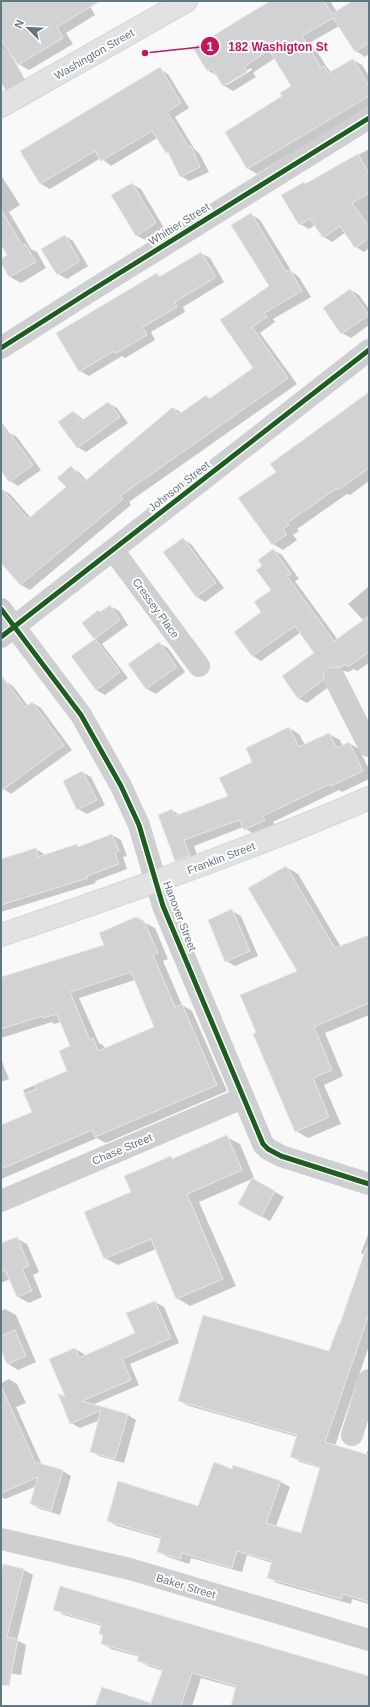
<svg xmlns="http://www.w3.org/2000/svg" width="370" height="1707" font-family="Arial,sans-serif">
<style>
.shadow{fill:#0003;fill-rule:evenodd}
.building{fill:#d0d2d3;stroke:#e8e8e8;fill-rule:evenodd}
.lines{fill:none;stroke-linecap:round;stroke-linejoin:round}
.major-casing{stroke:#d5d6d7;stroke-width:24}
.minor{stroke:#cecfd0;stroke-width:22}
.major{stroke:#e1e2e2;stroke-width:22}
.cycleway-casing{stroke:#fff;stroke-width:8}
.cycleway{stroke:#1b5e20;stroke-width:5}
.labels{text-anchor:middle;stroke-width:4;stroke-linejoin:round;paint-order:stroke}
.street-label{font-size:11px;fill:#657683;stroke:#fff}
.leader{fill:none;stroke:#c2185b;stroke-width:1.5}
.callout-dot{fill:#c2185b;stroke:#fff;stroke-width:1.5}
.mark-label{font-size:12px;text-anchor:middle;font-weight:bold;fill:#fff}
.callout-label{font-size:12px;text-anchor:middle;font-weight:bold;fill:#c2185b;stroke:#fff;stroke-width:4;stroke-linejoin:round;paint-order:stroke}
</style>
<rect width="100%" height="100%" fill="#f9f9f9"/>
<path class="shadow" d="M1 1H87L95 15 66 33 73 44 29 70 19 64 11 53 5 55 1 58Z
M272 1H330L337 12 354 1H369V54L365 57 356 51 339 26 311 42 328 69 332 72 353 60 362 65 369 76V107L257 174 247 168 283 97 292 86 275 58 253 73 256 77 233 91 223 85 218 76 207 70ZM251 68 252 70 227 85V83Z
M160 69 168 74 189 108 175 117 195 150 199 153 209 172 189 181 181 176 170 154 166 152 157 138 111 166 101 158 50 189 41 184 21 151Z
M369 149V248L364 252 356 247 346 232 332 242 324 237 315 225 309 229 300 224 304 183 307 184Z
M1 175 20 205 9 212 31 249 37 252 46 268 21 283 10 277 1 261V260L9 255 1 243Z
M132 184 141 189 164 228 145 240 136 235Z
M251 214 260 220 292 272 299 277 311 297 273 319 275 322 260 333 297 384 129 502 131 505 30 590 21 585 1 561V489L10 494 31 518 67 488 71 467 80 473 87 481 173 408 182 413 206 396 211 399 255 368 221 321 270 286Z
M65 236 73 241 88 266 67 279 58 274Z
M201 253 210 258 224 282 183 307 185 312 151 332 155 340 125 358 122 356 89 376 80 371 157 274 161 277Z
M351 290 359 295 369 309V325L351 338 342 333Z
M369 393V481L350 495 347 494 297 529 299 531 293 535 297 540 283 550 273 544 277 472Z
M108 403 117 408 128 423 86 452 77 447 74 412 84 420Z
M8 432 17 437 41 470 18 486 10 481 1 469V437Z
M183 539 191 544 224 588 205 602 197 597 165 552Z
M273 550 282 555 299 579 295 581 338 640 364 621 348 604 369 586V663L357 671 353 669 349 672 344 671 338 672 331 685 307 703 298 698 316 653 301 632 261 661 253 656 236 632 263 612 272 591 263 566Z
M110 606 119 611 128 625 102 644 128 678 105 695 96 690 72 657 97 640 94 638Z
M159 643 168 648 185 672 156 694 147 689 130 664Z
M5 681 13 686 28 706 33 703 41 708 72 750 11 794 1 787V684Z
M289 728 299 734 305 745 329 734 340 740 343 747 349 743 359 749 369 769V779L342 792 339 790 273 822 275 825 255 835 243 827 194 846 199 861 186 866 176 860 172 810 180 815 229 797 254 762Z
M82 772 91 777 105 805 87 814 78 809Z
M112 835 121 840 127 856 123 857 127 869 95 881 96 883 1 912V859L36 849 44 854 45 856 77 846 80 847Z
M286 867 298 874 341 947 369 936V1015L325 1033 343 1076 324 1085 341 1124 308 1138 296 1131 257 1033 298 971Z
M232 911 241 916 258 956 235 966 226 961Z
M136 918 155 928 168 959 163 961 182 1005 192 1011 227 1091 106 1143 97 1138 1 1179V1126L33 1112 23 1090 69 1071 72 1047 61 1022 54 1024 52 1022 1 1038V978L105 946ZM135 980 155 1027 105 1049 104 1046 99 1043 79 998Z
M1 1059 9 1079 1 1082Z
M227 1137 240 1144 254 1178 199 1202 236 1286 190 1306 177 1298 156 1249 118 1265 105 1258 170 1157 174 1159Z
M252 1179 284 1197 270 1221 239 1204Z
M369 1232V1346L335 1446 366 1455 369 1447V1604L352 1599 351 1604 277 1583 268 1577 272 1563 247 1555 242 1572 191 1558 189 1564 168 1557 158 1552 162 1539 117 1526 108 1521 199 1507 232 1470 281 1482 290 1487 276 1526 302 1534 320 1468 300 1462 291 1456 298 1437 189 1406 179 1401 330 1352 341 1325 365 1255 361 1253Z
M16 1238 27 1244 39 1272 33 1275 42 1297 29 1303 18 1297 10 1279 1 1283V1244Z
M155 1302 164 1307 179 1343 130 1364 139 1385 92 1405 128 1415 136 1420 124 1463 99 1456 91 1451 100 1420 80 1428 71 1423 67 1398 75 1349 84 1354 85 1356 136 1334Z
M5 1309 16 1315 36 1362 18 1370 7 1363 1 1348V1311Z
M9 1379 17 1384 26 1403 16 1407 42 1465 63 1471 71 1476 60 1515 40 1509 31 1504 37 1486 5 1499 1 1497V1383Z
M4 1565 24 1570 33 1575 17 1640 26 1645 21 1675 1 1672V1573H2Z
M54 1609 369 1677V1706H232L237 1688 201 1678 192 1706H151L163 1671 148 1666 139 1661 140 1657 111 1649 102 1643 104 1636 102 1626 64 1615Z"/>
<path class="building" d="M1 1H100L57 27 63 38 18 65 1 39Z
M270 1H324L332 14 352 1H369V43L355 52 333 18 302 36 321 68 324 66 328 73 353 59 369 86V96L247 169 225 132 282 96 280 93 291 86 269 50 244 67 247 72 223 86 212 68 207 71 193 48Z
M160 67 181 103 167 112 189 147 191 146 200 167 180 177 168 152 166 153 152 131 101 161 95 151 40 184 20 151Z
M358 154 369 174V193L352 203 369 227V238L355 248 340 226 323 238 310 219 299 225 281 195 304 182 305 184Z
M132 183 156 223 136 236 111 195Z
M1 210 23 246 25 244 36 262 9 277 1 263V259L7 255 1 245Z
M251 213 286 272 290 270 302 291 264 313 267 317 252 327 288 378 120 496 123 499 20 585 1 563V488L28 519 66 487 57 478 71 466 84 482 173 407 178 415 206 395 209 399 253 368 220 320 269 286 231 225Z
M65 235 80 261 57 275 41 249Z
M201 252 216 277 175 302 177 307 143 327 147 335 115 354 114 351 79 372 56 333 157 273 159 277Z
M350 289 369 315 341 334 323 308Z
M369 392V468L338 490 337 488 287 523 289 525 283 529 287 534 272 545 238 498 276 472 270 464Z
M108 402 120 417 77 448 58 422 73 411 81 421Z
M1 421 33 465 9 482 1 471Z
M183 538 216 583 196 597 163 552Z
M273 549 291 574 287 576 334 641 369 616V652L348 667 346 664 340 668 335 667 329 668 324 673 323 680 298 699 282 676 314 653 295 626 252 656 234 632 261 612 254 602 271 590 256 570 262 566 258 560Z
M110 605 120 620 94 639 82 623 98 610 100 612Z
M95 639 120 672 96 690 71 656Z
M159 642 177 667 146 689 128 664Z
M1 675 25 707 32 702 64 745 1 791Z
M289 727 299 747 329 733 337 748 349 742 363 771 331 786 330 784 263 816 265 820 244 830 239 820 184 840 190 856 175 861 158 815 172 809 175 816 228 796 219 778 252 762 246 748Z
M82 771 97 800 77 810 63 781Z
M112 834 119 851 115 853 119 864 87 876 88 878 1 905V859L36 848 38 857 77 844 78 847Z
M286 866 335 948 369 935V1003L314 1027 332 1070 313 1078 329 1117 295 1132 253 1034 256 1032 240 995 297 971 248 888Z
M232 909 250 951 225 962 208 920Z
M136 917 144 921 158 953 153 955 175 1007 182 1004 217 1085 95 1137 92 1130 1 1169V1125L32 1112 24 1094 37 1089 34 1085 67 1071 59 1051 70 1046 57 1014 43 1018 42 1016 1 1029V977L104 945 99 933ZM131 972 154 1027 98 1051 93 1038 90 1040 70 992Z
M227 1135 242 1170 187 1194 223 1279 176 1299 151 1239 104 1259 84 1212 131 1192 124 1176 171 1156 172 1159Z
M252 1178 275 1191 261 1217 238 1204Z
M17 1237 29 1266 22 1268 32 1291 17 1297 5 1270 1 1272V1243Z
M366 1248H369V1314L325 1442 369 1455V1602L343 1594 341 1599 267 1578 272 1561 237 1551 232 1568 182 1553 180 1559 157 1552 161 1537 107 1521 118 1481 198 1506 214 1462 232 1469 233 1465 281 1481 266 1523 301 1533 320 1467 290 1457 297 1435 178 1401 203 1315 329 1351 339 1324H340Z
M155 1301 171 1338 122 1359 131 1380 82 1401 128 1414 115 1459 90 1452 101 1410 70 1424 58 1394 65 1396 49 1359 75 1348 79 1358 135 1333 126 1313Z
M15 1330 26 1356 7 1364 1 1351V1336Z
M1 1386 35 1462 63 1470 51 1511 30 1504 38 1477 1 1493Z
M3 1564 24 1569 7 1637 18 1639 9 1686 1 1685V1574Z
M60 1586 369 1676V1706H231L236 1686 192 1673 181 1706H95L102 1687 151 1703 150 1705 163 1669 137 1661 139 1655 101 1644 103 1635 99 1634 101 1624 53 1610Z"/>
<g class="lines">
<defs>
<path id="major" d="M1 106 186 1
M1 935C125 893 249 850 369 798"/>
</defs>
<use href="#major" class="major-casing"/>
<path class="minor" d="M1 60 21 95
M1 348 89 292 369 118
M113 550 199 666
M1 609 81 715 121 786 139 825 163 906 263 1144 268 1149 281 1156 369 1184
M1 637 369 350
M335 679 369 746
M1 1201 243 1098
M352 1435 369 1380
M1 1539 130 1569 369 1640"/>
<use href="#major" class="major"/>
<defs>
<path id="cycleway" d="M1 348 89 292 369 118
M1 609 81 715 121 786 139 825 163 906 263 1144 268 1149 281 1156 369 1184
M1 637 369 350"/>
</defs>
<use href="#cycleway" class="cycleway-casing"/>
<use href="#cycleway" class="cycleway"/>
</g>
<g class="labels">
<g class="street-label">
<text transform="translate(94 54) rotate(-30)" y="4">Washington Street</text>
<text transform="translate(179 224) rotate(-32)" y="4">Whittier Street</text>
<text transform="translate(179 486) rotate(-38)" y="4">Johnson Street</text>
<text transform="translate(156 608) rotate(54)" y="4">Cressey Place</text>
<text transform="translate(221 858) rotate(-21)" y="4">Franklin Street</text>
<text transform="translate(180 916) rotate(69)" y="4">Hanover Street</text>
<text transform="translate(122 1149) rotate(-23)" y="4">Chase Street</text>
<text transform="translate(186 1586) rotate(17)" y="4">Baker Street</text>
</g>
</g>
<path class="leader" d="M145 53L210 46"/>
<g class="callout-dot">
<circle cx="145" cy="53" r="4"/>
<circle cx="210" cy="46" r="10"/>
</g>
<g class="mark-label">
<text x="210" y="51">1</text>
</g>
<g class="callout-label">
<text x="278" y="51">182 Washigton St</text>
</g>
<rect width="370" height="1707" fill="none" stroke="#657683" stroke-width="4"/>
<g transform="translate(28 28) rotate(294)" stroke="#ffffff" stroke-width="3" paint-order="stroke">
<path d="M0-3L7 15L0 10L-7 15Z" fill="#657683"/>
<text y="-6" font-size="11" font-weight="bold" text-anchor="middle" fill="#657683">N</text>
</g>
</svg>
